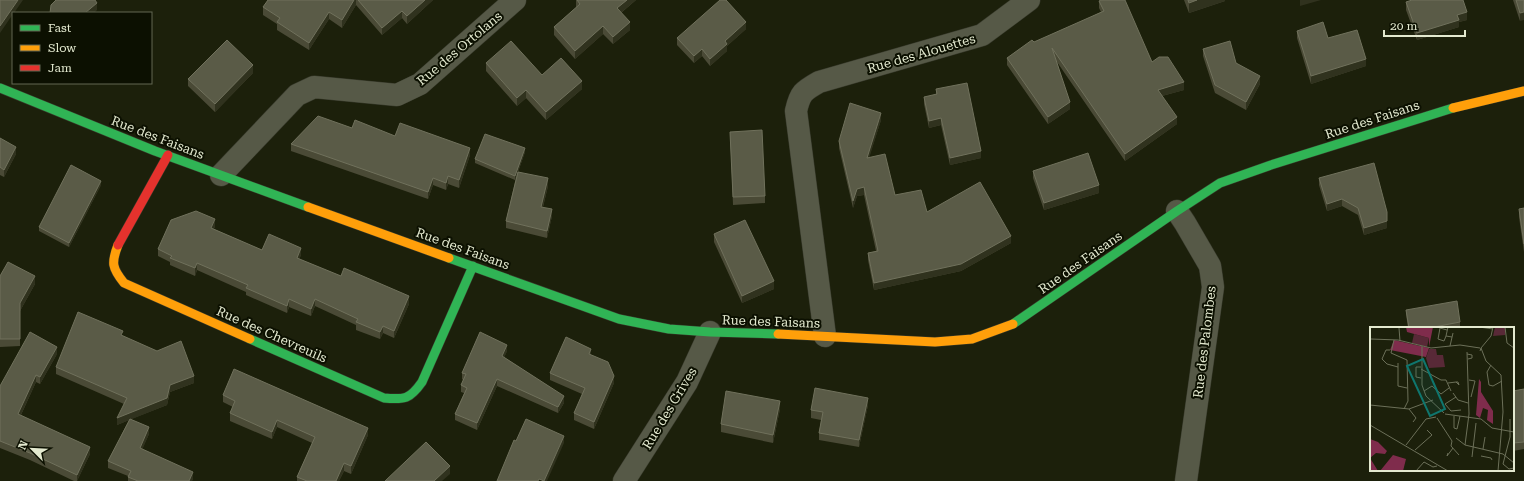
<svg xmlns="http://www.w3.org/2000/svg" width="1524" height="481" font-family="'Roboto Serif',serif">
<style>
.lines{fill:none;stroke-linecap:round;stroke-linejoin:round}
.street-casing{stroke:#383a2c;stroke-width:23}
.fast-casing{stroke:#383a2c;stroke-width:10}
.slow-casing{stroke:#383a2c;stroke-width:10}
.jam-casing{stroke:#383a2c;stroke-width:10}
.street{stroke:#565947;stroke-width:22}
.fast{stroke:#30b455;stroke-width:9}
.slow{stroke:#ff9f0a;stroke-width:9}
.jam{stroke:#e5322d;stroke-width:9}
.wall{fill:#4a4a36}
.shaded-wall{fill:#30321e}
.building{fill:#5a5b47;stroke:#70715c}
.labels{text-anchor:middle;stroke-width:4;stroke-linejoin:round;paint-order:stroke}
.street-label{font-size:13px;fill:#e3e9cf;stroke:#0c1001}
.inset-road{fill:none;stroke:#6c7059;stroke-width:1}
.view{fill:#0f766e;fill-opacity:0.15;stroke:#0f766e;stroke-width:2}
.inset-edge{fill:none;stroke:#e3e9cf;stroke-width:2}
</style>
<rect width="100%" height="100%" fill="#1c200b"/>
<g class="lines">
<defs>
<path id="street" d="M221 175 297 95 314 87 397 95 420 84 515 0
M1177 211 1185 223 1210 266 1213 287 1186 481
M825 336 796 111C800 93 803 91 819 82L982 35 1029 0
M624 481 687 382 710 332"/>
<path id="fast" d="M0 88 155 151 308 207
M449 258 619 319 669 329 710 332 778 334
M1013 324 1177 211 1220 183 1271 165 1453 108
M250 339 384 398C405 400 410 399 422 382L473 266"/>
<path id="slow" d="M1453 108 1524 91
M308 207 449 258
M118 245C111 263 112 268 124 283L250 339
M778 334 935 342 972 339 1013 324"/>
<path id="jam" d="M118 245 168 155"/>
</defs>
<use href="#street" class="street-casing"/>
<use href="#fast" class="fast-casing"/>
<use href="#slow" class="slow-casing"/>
<use href="#jam" class="jam-casing"/>
<use href="#street" class="street"/>
<use href="#fast" class="fast"/>
<use href="#slow" class="slow"/>
<use href="#jam" class="jam"/>
</g>
<path class="wall" d="M268 0H433L407 24 402 18 382 35 356 5 342 28 329 19 309 50 277 30V24L263 15V7Z
M576 0H636L621 13 630 30 613 44 603 34 575 59 554 35V27L576 8Z
M1184 0H1225V1L1189 13Z
M1513 0H1524L1520 21Z
M1099 1 1152 62 1184 90 1162 96 1177 124 1125 161 1057 62 1070 109 1048 124 1007 65V58L1101 12 1099 8Z
M1406 2 1467 20 1459 22V27L1417 40 1406 10Z
M746 29 727 46V51L710 66 702 56 694 63 677 45V38Z
M1297 31 1328 38 1366 66 1311 84 1297 38Z
M1203 49 1236 63 1260 84 1246 110 1215 93 1203 56Z
M486 63 582 89 546 120 526 98 517 106 486 71Z
M253 73 215 112 188 86V79Z
M936 89 981 158 950 165 941 125 929 128 924 104V97L936 95Z
M881 120 869 157 895 195 927 212 1011 243 961 271 874 290 868 260V253L876 251 864 195 857 196 853 208 839 148V141Z
M352 128 395 136 470 155 459 188 448 184 446 190 433 185 428 199 291 151V144Z
M730 132 765 196V203L733 205Z
M0 138 16 154 4 177 0 175Z
M525 152 518 172 548 186 543 207 552 216 547 238 506 228V221L517 173 515 180 475 163V159Z
M1033 171 1099 193 1044 210 1033 178Z
M1319 178 1387 228 1364 235 1358 215 1342 206 1327 211 1319 185Z
M101 185 69 247 39 231V227Z
M1524 208V252L1519 217V209Z
M215 226 214 229 262 250 301 255 299 259 409 304 394 338 383 333 380 339 356 330V325L315 306 311 316 289 307 287 313 246 295V292L197 270 195 276 170 265V262L158 256V249Z
M714 234 774 289 742 303 714 242Z
M0 276 35 284 20 311V346L0 347Z
M1406 310 1460 322V327L1453 328H1408L1406 314Z
M123 336 194 383 170 392 167 405 131 419 149 434 142 449 193 478 192 481H128V476L108 468V461L129 420 117 425 124 404 56 374V367Z
M507 351 504 357 564 403 558 413 497 386 477 430 455 420V414L464 393 461 392V385L463 380 462 379V373Z
M57 354 40 384 36 382 21 415 90 454 77 481H74L30 460 0 448V386Z
M591 355 614 383 594 429 574 420V413L582 394 550 380V373Z
M1524 389V449L1513 451V391Z
M223 395 368 435 351 474 344 471 339 481H297V477L312 443 277 427 272 439 230 421V413L233 407 223 402Z
M868 405 859 447 819 440V433L821 420 811 418V410Z
M780 409 773 443 721 432V424Z"/>
<path class="shaded-wall" d="M18 0H23L14 13H13V14L0 33V26Z
M354 0H356V5L342 28V20Z
M425 0H433L407 24V16Z
M627 0H636L617 16V8Z
M1197 0H1225V1L1189 13V3Z
M1300 0H1321L1300 6Z
M97 3V10L94 13H85Z
M402 11V18L382 35V28Z
M329 12V19L309 50V43Z
M1467 12V20L1459 22V27L1417 40V33L1457 15Z
M1524 12V20L1520 21V13Z
M630 22V30L613 44V37Z
M746 22V29L727 46V51L710 66V59L725 41Z
M603 26V34L575 59V51Z
M702 49V56L694 63V56Z
M1366 59V66L1311 84V76Z
M253 65V73L215 112V104Z
M1260 76V84L1246 110V102Z
M582 81V89L546 120V112Z
M1184 82V90L1158 97V90Z
M526 90V98L517 106V98Z
M1070 102V109L1048 124V117Z
M881 113V120L867 165V158Z
M1177 117V124L1125 161V154Z
M941 118V125L929 128V121Z
M16 147V154L4 177V170Z
M470 148V155L459 188V180Z
M525 148V152L515 180V176Z
M981 151V158L950 165V158Z
M448 176V184L446 190V183Z
M433 178V185L428 199V192Z
M548 178V186L541 214V207Z
M101 181V185L69 247V243Z
M1099 185V193L1044 210V203Z
M864 187V195L857 196 853 208V201L857 189Z
M1342 199V206L1327 211V204Z
M552 209V216L547 238V231Z
M215 219V226L211 235V228Z
M1387 221V228L1364 235V228Z
M1011 236V243L961 271 874 290V283Z
M301 248V255L297 265V258Z
M197 263V270L195 276V268Z
M35 276V284L20 311V303Z
M774 281V289L742 303V296Z
M409 296V304L394 338V331Z
M289 299V307L287 313V306Z
M315 299V306L311 316V309Z
M383 326V333L380 339V332Z
M507 345V351L502 363V356Z
M57 347V354L40 384V377Z
M591 349V356L589 354Z
M36 375V382L18 421V414Z
M194 376V383L170 392 167 405 117 425V418L170 385Z
M614 376V383L594 429V422Z
M497 379V386L477 430V423Z
M564 396V403L558 413V407Z
M868 398V405L859 447V440Z
M780 401V409L773 443V435Z
M277 420V427L272 439V432Z
M149 427V434L140 455V448Z
M368 428V435L351 474V466Z
M564 436V443L547 481H544Z
M90 447V454L77 481V475Z
M344 463V471L339 481H336Z
M450 466V474L442 481H434Z
M193 472V478L192 481H189Z"/>
<path class="building" d="M0 0H18L0 26Z
M56 0H95L97 3 85 13H50L51 5Z
M268 0H354L342 20 329 12 309 43 277 22 280 18 263 7Z
M358 0H425L407 16 402 11 382 28Z
M577 0H627L617 8 630 22 613 37 603 26 575 51 554 27 580 4Z
M720 0H726L746 22 725 41 727 44 710 59 702 49 694 56 677 38Z
M1101 0H1125L1152 62 1159 57H1168L1184 82 1158 90 1177 117 1125 154 1052 48 1070 102 1048 117 1007 58 1032 40 1034 42 1104 11 1099 1Z
M1188 0H1197L1189 3Z
M1412 0H1463L1467 12 1457 15 1459 20 1417 33 1406 2Z
M1516 0H1524V12L1520 13Z
M1323 22 1328 38 1357 30 1366 59 1311 76 1297 31Z
M227 40 253 65 215 104 188 79Z
M511 41 542 75 561 58 582 81 546 112 526 90 517 98 486 63Z
M1230 41 1236 63 1260 76 1246 102 1215 85 1203 49Z
M967 83 981 151 950 158 941 118 929 121 924 97 937 94 936 89Z
M850 103 881 113 867 158 885 154 895 195 921 190 927 212 980 182 1011 236 961 264 874 283 868 253 878 251 864 187 857 189 853 201 839 141Z
M318 116 352 128 355 120 395 136 400 123 470 148 459 180 448 176 446 183 433 178 428 192 291 144Z
M762 130 765 196 733 197 730 132Z
M485 134 525 148 515 176 475 159Z
M0 138 16 147 4 170 0 167Z
M1088 153 1099 185 1044 203 1033 171Z
M1374 163 1387 212V221L1364 228 1358 208 1342 199 1327 204 1319 178Z
M71 165 101 181 69 243 39 227Z
M518 172 548 178 541 207 552 209 547 231 506 221Z
M1524 208V244L1519 209Z
M196 211 215 219 211 228 262 250 269 234 301 248 297 258 341 276 344 268 409 296 394 331 383 326 380 332 356 322 358 319 315 299 311 309 289 299 287 306 246 288 248 285 197 263 195 268 170 258 172 256 158 249 171 220Z
M745 220 774 281 742 296 714 234Z
M8 262 35 276 20 303V339H0V276Z
M1457 301 1460 322 1429 328H1409L1406 310Z
M78 312 123 331 121 335 157 351 181 341 194 376 170 385 167 398 117 418 127 398 56 367Z
M30 332 57 347 40 377 36 375 18 414 90 447 77 475 30 453 0 441V386Z
M480 332 507 345 502 356 564 396 558 407 497 379 477 423 455 414 467 388 461 385 466 374 462 373Z
M566 337 591 349 589 354 608 362 614 376 594 422 574 413 585 388 550 373Z
M234 369 368 428 351 466 344 463 336 481H307L297 477 315 437 277 420 272 432 230 413 235 401 223 395Z
M815 388 868 398 859 440 819 433 823 412 811 410Z
M1524 389V442L1513 443V391Z
M726 391 780 401 773 435 721 424Z
M130 419 149 427 140 448 193 472 189 481H138L128 477 131 471 108 461Z
M526 419 564 436 544 481 539 479 538 481H497L514 440 516 441Z
M426 442 450 466 434 481H385Z"/>
<g class="labels">
<g class="street-label">
<text transform="translate(459 48) rotate(-40)" y="5">Rue des Ortolans</text>
<text transform="translate(921 53) rotate(-16)" y="5">Rue des Alouettes</text>
<text transform="translate(1372 119) rotate(-18)" y="5">Rue des Faisans</text>
<text transform="translate(158 137) rotate(21)" y="5">Rue des Faisans</text>
<text transform="translate(463 248) rotate(20)" y="5">Rue des Faisans</text>
<text transform="translate(1080 262) rotate(-35)" y="5">Rue des Faisans</text>
<text transform="translate(771 321) rotate(2)" y="5">Rue des Faisans</text>
<text transform="translate(272 334) rotate(24)" y="5">Rue des Chevreuils</text>
<text transform="translate(1204 342) rotate(-83)" y="5">Rue des Palombes</text>
<text transform="translate(669 408) rotate(-59)" y="5">Rue des Grives</text>
</g>
</g>
<g transform="translate(1370 327)">
<rect width="144" height="144" fill="#1c200b"/>
<path d="M125 0H135V8L123 9ZM44 7 59 11 57 20 42 16ZM59 22H66L67 28H73L75 40 59 41 56 31Z" fill="#582937"/>
<path d="M36 0H63L59 20V11L37 5ZM24 13 59 21 56 30 20 23ZM109 52 111 55V65L123 84V97L117 93 118 83 113 81 110 91 106 88ZM0 112 8 115 17 124 15 127 6 126 0 131 8 144H0ZM23 128 36 132 33 144H10Z" fill="#7f2c4c"/>
<path class="inset-road" d="M78 0 76 9 82 10M109 0 123 2M135 0 137 16 144 21M29 1 30 14M76 9 74 14 68 12 70 1 77 3M1 12 28 13 61 21 90 18 110 21M24 13 21 26 37 33 38 74 34 82M52 19V58L56 69 74 86M80 19 83 6M111 21 121 9 123 0M20 23H16L12 32 17 37 28 40M110 24 111 21 116 34 131 48 133 85 128 144M97 27 102 28V31L98 32M28 36V59L37 61M121 38 117 45 119 58 123 59 132 54M51 40H46V50L51 51M51 42 71 53H76L81 64M99 53 105 54 101 70M78 56 86 55H88L89 58 86 55M54 64 62 59 71 67 79 61M83 66 88 73 98 76M86 70 75 77 81 84 91 83M0 78 39 82 63 73M39 82 46 91 43 95M75 87 111 92 122 101 144 105M84 89V101L87 102 90 89M67 91 82 114 81 119 89 128M140 92V110L133 137 139 142 144 141M0 98 78 144M86 111 95 118 99 87 97 25M36 118 56 92 66 90M95 118 133 127 144 136M113 122 115 110M45 123 62 108 57 103M78 126 77 129 83 121M111 129 121 131 122 133M102 130 106 96M46 144 54 135 63 140 67 139"/>
<path class="view" d="M53 32 75 82 60 89 37 39Z"/>
<rect width="144" height="144" class="inset-edge"/>
</g>
<rect x="12" y="12" width="140" height="72" fill="#0c1001" stroke="#626753"/>
<rect x="20" y="25" width="20" height="6" fill="#30b455" stroke="#626753"/>
<text x="48" y="32" font-size="12" fill="#e3e9cf">Fast</text>
<rect x="20" y="45" width="20" height="6" fill="#ff9f0a" stroke="#626753"/>
<text x="48" y="52" font-size="12" fill="#e3e9cf">Slow</text>
<rect x="20" y="65" width="20" height="6" fill="#e5322d" stroke="#626753"/>
<text x="48" y="72" font-size="12" fill="#e3e9cf">Jam</text>
<g transform="translate(32 449) rotate(294)" stroke="#0c1001" stroke-width="3" paint-order="stroke">
<path d="M0-3L7 15L0 10L-7 15Z" fill="#e3e9cf"/>
<text y="-6" font-size="11" font-weight="bold" text-anchor="middle" fill="#e3e9cf">N</text>
</g>
<path d="M1384 30v6h81v-6" fill="none" stroke="#e3e9cf" stroke-width="2"/>
<text x="1390" y="30" font-size="12" fill="#e3e9cf" stroke="#0c1001" stroke-width="3" paint-order="stroke">20 m</text>
</svg>
